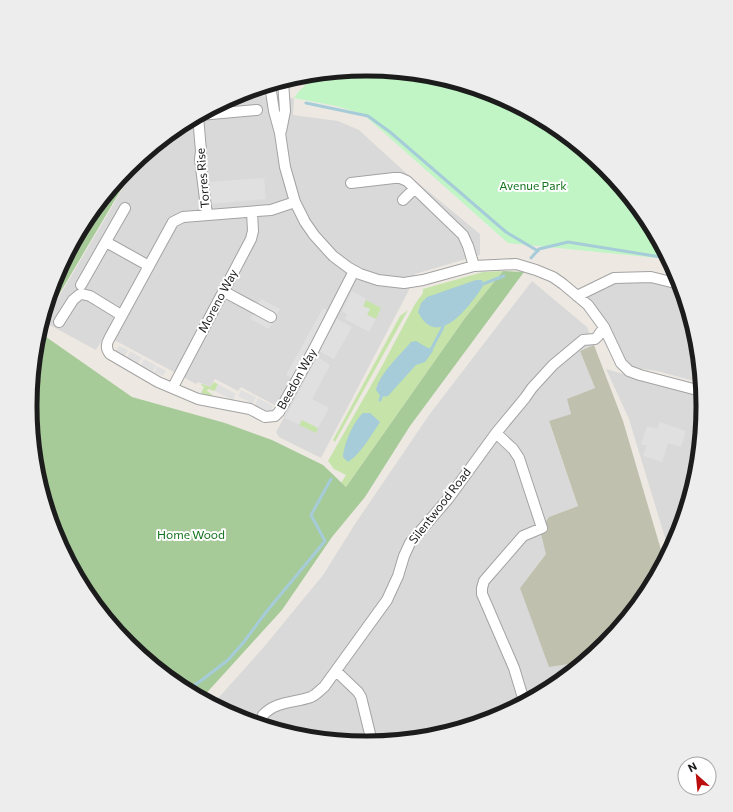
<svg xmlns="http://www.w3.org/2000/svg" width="733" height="812" font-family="Commissioner,sans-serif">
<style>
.residential{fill:#dad9d9}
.construction{fill:#c0c0ae}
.grass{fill:#c6e4aa}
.forest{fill:#a7ca99}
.park{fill:#c1f5c5}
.parking{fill:#e0e0e0}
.water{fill:#a5ccd8}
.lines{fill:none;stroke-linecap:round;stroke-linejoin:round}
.stream{stroke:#a5ccd8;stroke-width:3}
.minor-casing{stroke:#a3a3a3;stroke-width:12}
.minor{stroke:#fff;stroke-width:10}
.labels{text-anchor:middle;stroke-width:4;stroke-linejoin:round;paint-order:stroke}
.street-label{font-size:12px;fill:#1c1c1c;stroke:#fff}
.park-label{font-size:12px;fill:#12721b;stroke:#fff}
.rim{fill:none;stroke:#1c1c1c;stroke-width:5}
</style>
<rect width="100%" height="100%" fill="#ede9e2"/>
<path class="residential" d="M257 96 294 98 293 115 338 121 359 130 405 172 480 234V255L415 274 409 290 321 458 279 437 276 432 287 412 241 387 238 391 215 379 210 387 198 382 196 384 105 335 96 350 44 322 115 202 136 162 180 126 234 97Z
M643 279 681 290 697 341 701 383 657 371 629 367 621 356 588 299 592 292 615 282Z
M532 281 587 327 594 345 580 351 595 388 568 399 571 414 549 422 578 506 549 517 546 554 520 588 582 662 553 686 495 717 432 736 366 742 301 736 238 717 213 704 263 648 323 575 355 524 429 415Z
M606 369 702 397 703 406 696 472 677 535 669 551 629 419Z"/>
<path class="construction" d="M594 345 623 421 664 560 646 593 604 644 582 662 549 667 520 588 546 554 540 530 549 517 578 506 549 421 571 414 567 399 595 388 580 351Z"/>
<path class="grass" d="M503 271 465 318 346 487 341 483 346 475 334 469 328 461 382 366 415 304 423 293V289L483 272Z
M366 300 381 308 376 319 367 315 363 306Z
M408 310 335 442 333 440 400 316Z
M214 382 218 384 215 391 208 389 207 391 213 395 210 396 201 393 204 387 201 385 202 384 210 387Z
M302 419 318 428 316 433 299 425Z"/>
<path class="forest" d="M250 91 257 96 234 97Z
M136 162 122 188 41 325 56 277 66 257 91 214 129 168Z
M503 271 524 272 410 426 365 497 332 537 282 610 202 698 179 686 128 644 87 593 56 535 36 471 30 406 37 340 39 332 132 397 225 423 272 440 323 465 346 487 465 318Z"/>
<path class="park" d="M395 72 432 76 495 95 554 126 605 168 646 219 668 259 508 243 363 114 336 106 294 98 299 91 311 80Z"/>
<path class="parking" d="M264 178 266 199 209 204 208 182Z
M352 291 366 299 363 306 370 309 367 315 376 319 369 332 345 319 347 314 342 311Z
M261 299 280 309 269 329 250 319Z
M323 308 329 311 293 379 286 375Z
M337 319 352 327 334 359 319 351Z
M119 346 128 350 125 356 116 351Z
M130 351 142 358 138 363 127 357Z
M317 357 330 365 312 399 329 408 318 428 302 420 299 425 285 418Z
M144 359 156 365 153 371 141 365Z
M157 366 166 371 163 376 154 372Z
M218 384 236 394 233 400 215 391Z
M241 390 256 397 253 404 238 396Z
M258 398 273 406 270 413 255 405Z
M660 422 686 431 681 447 668 443 662 462 643 456 647 446 641 444 647 426 657 429Z"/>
<path class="water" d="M476 280H482L483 286C470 306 437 351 418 312L421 303 427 297Z
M416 341 428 348H432L433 351 425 362 416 365 388 396 381 397 376 390C379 374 400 355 411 342Z
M363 413H370L380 422C372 434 360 455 348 462L343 457C344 444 353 422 363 413Z"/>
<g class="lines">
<path class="stream" d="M306 103 368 116 390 132 506 232 538 251
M531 258 539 249 568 242 667 258
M483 284 504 276
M432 348 443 327
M380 400 381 397
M187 690 202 680 228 660 243 643 267 611 325 541 311 515 331 479"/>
<defs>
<path id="minor" d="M270 85 274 111 280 133 285 167 295 202 305 222 314 235 333 256 349 268 360 274 378 280 404 283 423 280 474 266 516 264 536 270 553 277 563 284 588 305 604 327 621 363 629 371 640 375 701 391
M200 115 257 110
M198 116 201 151 200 159 207 215
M281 131 285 111 283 81
M351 183 394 178H400L407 181 463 235 468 246 474 266
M403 200 414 189
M295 202 271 210 183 217 173 222 109 339C106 344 106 349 110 354L158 382 198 399 250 409 265 417 275 416 279 412 313 351 354 271
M106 242 149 266
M81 285 125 208
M223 291 271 317
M577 296 614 278 651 277 679 284
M59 322 73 300 79 295 82 294 90 296 121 315
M173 387 251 239 253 231 252 212
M496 433 513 449 519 458 542 528 523 536 484 581 482 588V594L514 668 524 701
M336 671 358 692 361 697 372 742
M262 724 263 715C276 701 294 703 311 697 316 695 320 690 324 687L387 600 398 576 404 556 410 543 448 499 496 433 525 398 532 388 553 365 583 340 595 339 598 336 604 327"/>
</defs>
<use href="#minor" class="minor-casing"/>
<use href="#minor" class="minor"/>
</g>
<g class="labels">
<g class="street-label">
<text transform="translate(203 178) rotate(-95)" y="4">Torres Rise</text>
<text transform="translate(218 301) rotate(-62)" y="4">Moreno Way</text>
<text transform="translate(297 379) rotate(-61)" y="4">Beedon Way</text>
<text transform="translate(440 506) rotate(-52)" y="4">Silentwood Road</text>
</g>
<g class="park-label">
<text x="533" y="190">Avenue Park</text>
<text x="191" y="539">Home Wood</text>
</g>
</g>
<path d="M0 0H733V812H0ZM366 76H367A329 329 0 0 1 696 405V407A329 329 0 0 1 367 736H366A329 329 0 0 1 37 407V405A329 329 0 0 1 366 76Z" fill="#ededed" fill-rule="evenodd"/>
<path class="rim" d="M366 76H367A329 329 0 0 1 696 405V407A329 329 0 0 1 367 736H366A329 329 0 0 1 37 407V405A329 329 0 0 1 366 76Z"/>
<g transform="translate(697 776) rotate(333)"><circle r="19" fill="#ffffff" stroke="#a4a4a4"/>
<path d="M0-3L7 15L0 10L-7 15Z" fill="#bb0e0d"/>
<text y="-6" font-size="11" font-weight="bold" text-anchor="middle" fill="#1c1c1c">N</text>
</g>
</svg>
